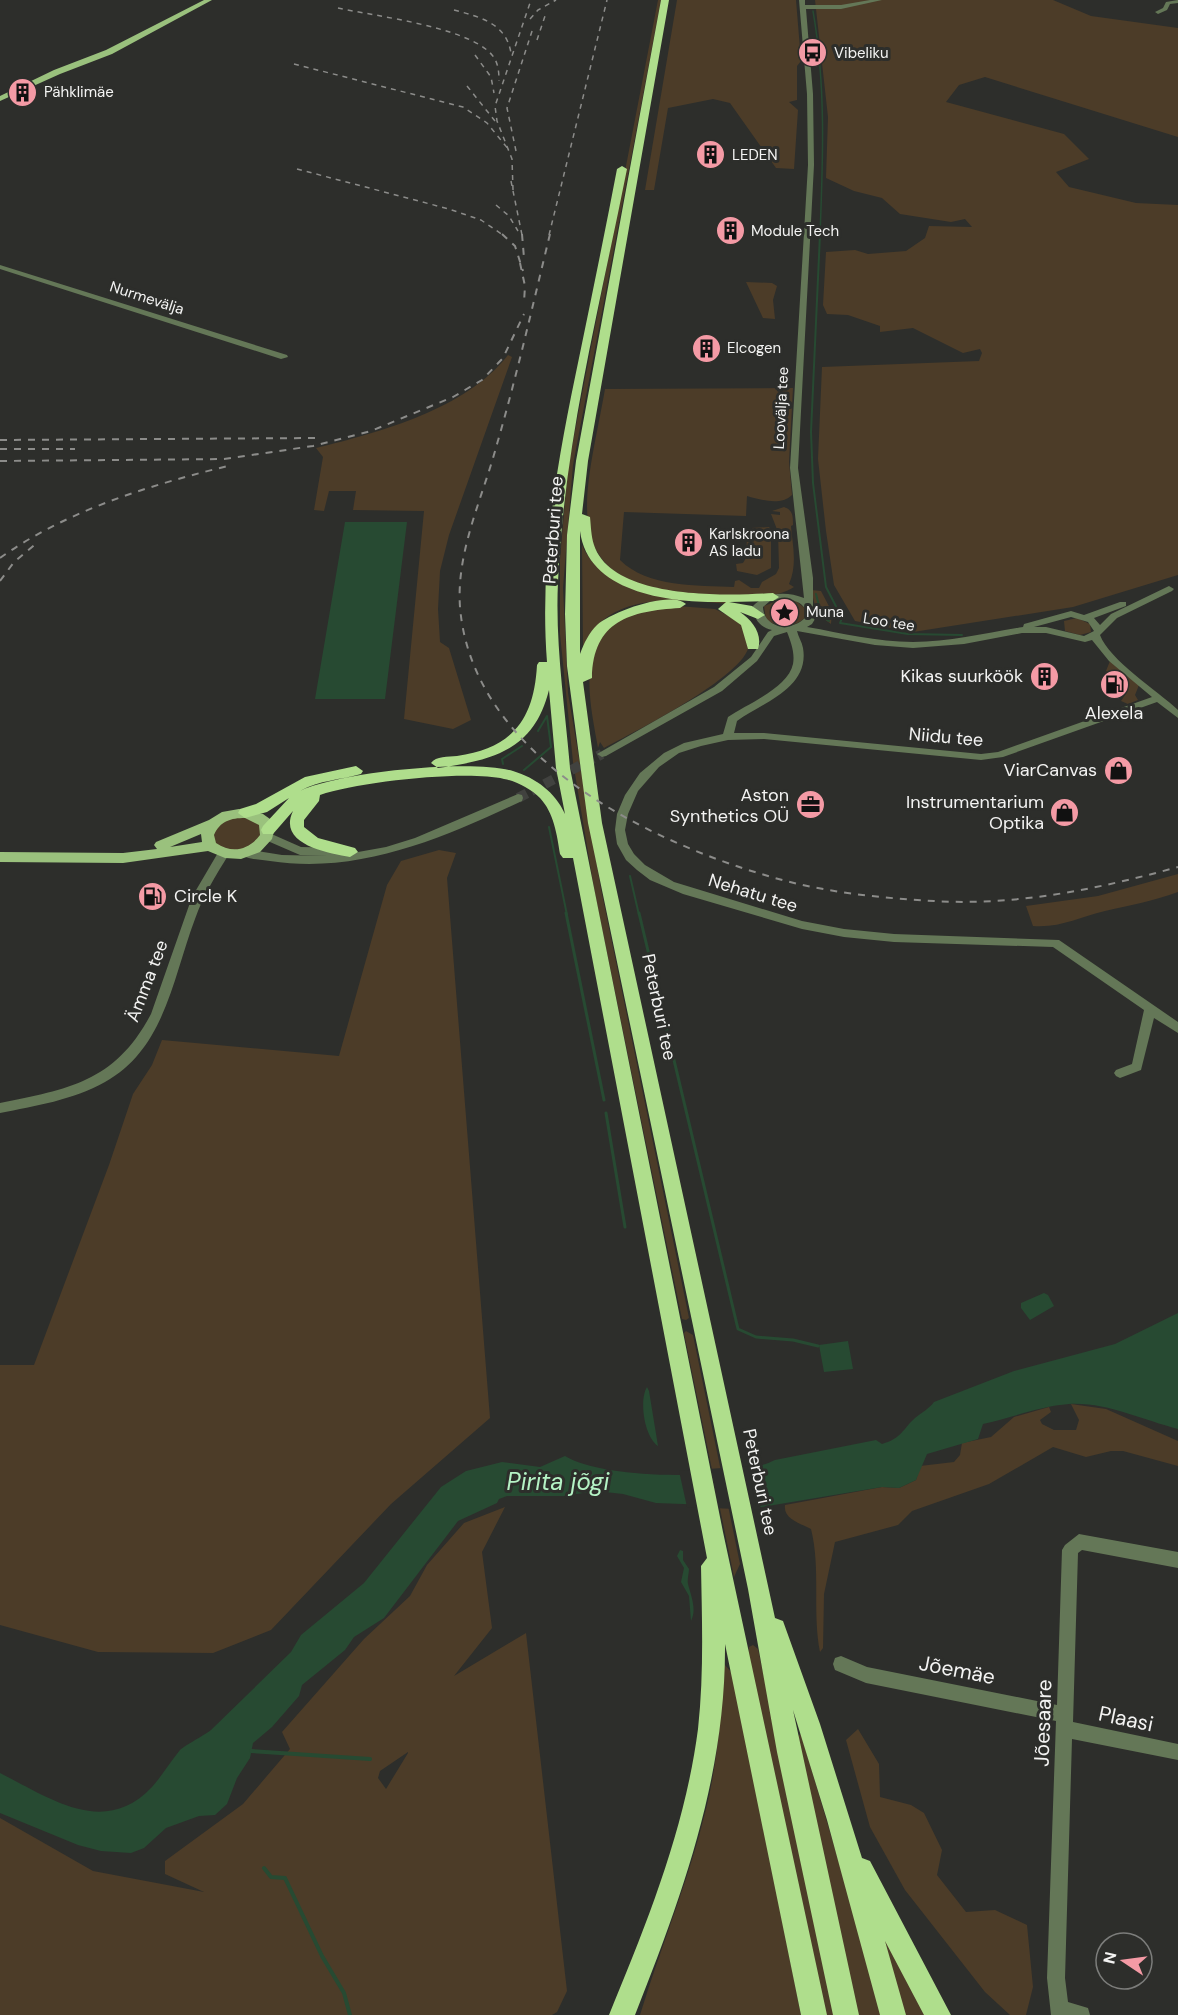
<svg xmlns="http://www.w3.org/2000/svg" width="1178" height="2015" font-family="'DM Sans',sans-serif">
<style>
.green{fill:#4c3c28;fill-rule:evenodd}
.water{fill:#274a32}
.pier{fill:#2d2e2b}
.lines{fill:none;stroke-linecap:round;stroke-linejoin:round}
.stream-far3{stroke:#274a32;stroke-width:1.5}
.stream-far2{stroke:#274a32;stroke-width:2}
.stream-far1{stroke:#274a32;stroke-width:3}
.stream{stroke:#274a32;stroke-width:4}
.minor-tunnel{stroke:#41423f;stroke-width:10;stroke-dasharray:10 5;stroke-linecap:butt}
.minor{fill:#647757;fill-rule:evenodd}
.major{fill:#9ac17d;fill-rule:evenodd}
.highway{fill:#afde8c;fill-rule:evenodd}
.rail-far1{stroke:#8c8c8a;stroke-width:1.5;stroke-dasharray:5 5;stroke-linecap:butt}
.rail{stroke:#8c8c8a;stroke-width:2;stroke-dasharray:7 7;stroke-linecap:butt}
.labels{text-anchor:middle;stroke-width:6;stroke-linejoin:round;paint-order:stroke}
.far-poi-label{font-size:15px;fill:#f3f3f2;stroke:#2d2e2b;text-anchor:start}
.far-street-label{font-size:15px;fill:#f3f3f2;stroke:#2d2e2b}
.street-label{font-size:18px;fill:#f3f3f2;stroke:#2d2e2b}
.poi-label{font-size:18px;fill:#f3f3f2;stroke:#2d2e2b;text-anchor:end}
.near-street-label{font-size:21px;fill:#f3f3f2;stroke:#2d2e2b}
.near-water-label{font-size:24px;font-style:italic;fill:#b5f3c5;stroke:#2d2e2b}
</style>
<rect width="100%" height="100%" fill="#2d2e2b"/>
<path class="green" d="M658 0H661L573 465 563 588 568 693 601 889 689 1318 686 1320 682 1319 595 894 573 762 560 634V559L568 467Z
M677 0H796L801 61 797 66V100L789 102 798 110 794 169 776 168 730 103 713 99 668 108 654 190H645Z
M815 0H1053L1091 16 1178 28V137L985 77 959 85 946 102 1064 134 1089 159 1056 172 1069 187 1136 203 1178 205V575L1073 607 913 632 855 621 834 585 826 531 818 459 822 367 979 361 982 353 980 349 963 353 913 328 880 332V326L848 315 827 314 823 305 826 252 855 250 868 254 906 251 925 238 929 226 972 227 965 219 951 222 900 214 882 198 854 191 826 178 828 117Z
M746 282 772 283 777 286 773 300 775 319 763 318Z
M508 355 512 357 449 535 440 571 438 609 440 642 449 648 471 720 453 729 404 719 424 511 353 510 356 491H329L324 511 314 510 323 457 316 448C381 432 466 409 508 355Z
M793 388 789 462 792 495C781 506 761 500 747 496L746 516 624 512 620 560C648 588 697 585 734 587L735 581 739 580 751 588H759L762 582 776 574 779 568 778 532 771 514 780 515V512L772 511 784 507C793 510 793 516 793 525L791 526C792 542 798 564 789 584L794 587C770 603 728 595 700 594 550 587 586 498 605 389Z
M769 527 771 530V568L757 575 737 571 736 564 743 563 746 558 747 537 751 536V528Z
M582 545C592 568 614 582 637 591L730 601V604C688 601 632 592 599 624 593 630 588 640 583 647Z
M811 590 821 591 832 612 831 624 817 614Z
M782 599 796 601 807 610V616C795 628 781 628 766 620L764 606Z
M678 606 715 609 743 623C744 629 749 639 749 645 746 676 632 733 604 748L600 742 598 748C590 702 574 640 628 615 641 608 663 609 678 606Z
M1077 618 1090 624 1091 632 1080 635 1065 631 1064 621Z
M1110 661 1139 685 1135 695 1138 700 1128 704 1121 701 1127 692 1117 679 1106 671Z
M231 817 254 818 263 829 256 844 233 852 214 844V828Z
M439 850 456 853 447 878 490 1418 391 1504 271 1630 213 1653 98 1652 0 1625V1365H34L109 1165 133 1094 152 1065 162 1040 339 1056 387 885 401 861Z
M1178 874V892C1152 901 1132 905 1105 911 1079 917 1061 928 1033 926L1026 906 1098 896Z
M686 1331 693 1335 740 1564 734 1577 684 1333Z
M1071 1404 1106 1409 1178 1441V1466L1123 1451H1111L1086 1457 1053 1447 989 1484 912 1511 898 1525 835 1542 824 1594 823 1648 820 1652C812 1611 821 1569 811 1529 800 1523 783 1519 785 1505L882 1487 899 1488 916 1480 920 1466 954 1462 960 1455 962 1443 991 1437 1014 1417 1049 1407 1051 1412 1040 1420 1042 1424 1054 1430H1076L1079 1420Z
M505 1507 482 1552 492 1628 454 1676 526 1633 567 1991 557 2012 552 2015H0V1818L93 1871 204 1892 165 1874V1861L243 1804 290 1749 282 1732 364 1639 410 1596 427 1565 464 1523ZM408 1752V1753L386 1789 378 1778 380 1771Z
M753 1645 758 1649 836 2015H824L748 1655 749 1647Z
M724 1664 733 1674 801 2015H640C661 1946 689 1880 706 1809 718 1761 721 1713 724 1664Z
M858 1729 879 1764 880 1797 911 1805 924 1813 942 1850 937 1875 966 1912 995 1910 1027 1925 1033 1987 1026 2015H1010L985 1992 905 1890 870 1827 846 1740Z
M801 1734 884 2015H858L798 1736Z
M870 1904 929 2015H902Z"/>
<path class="water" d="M345 522H407L385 699H315Z
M1044 1293 1048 1295 1054 1306 1030 1320 1021 1308V1303Z
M1178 1313V1429C1142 1420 1107 1402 1069 1404 1040 1406 1011 1418 983 1424L978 1439 927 1454 916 1480 899 1488 882 1487 762 1507 656 1503 623 1494 596 1491 564 1496H507L499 1499 497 1503 458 1521 384 1618 354 1637 345 1650 302 1685 299 1696 272 1727 253 1743 250 1758 237 1778 227 1804 215 1815 199 1816 166 1828 144 1848 131 1853 101 1851 78 1845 0 1813V1773C50 1798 104 1838 152 1787 162 1776 170 1762 180 1750 184 1746 203 1736 211 1730L291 1652 301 1635 364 1583 441 1487 466 1471 502 1462 540 1467 565 1456C604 1480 734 1481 775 1460L876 1440 882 1444C902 1438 902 1430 915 1418 922 1412 929 1409 934 1402L1014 1371 1115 1344Z
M848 1341 853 1369 824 1372 819 1345Z
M647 1387 649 1391 658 1446C644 1436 639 1400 647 1387Z
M680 1550 683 1551V1560L689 1569C689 1573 687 1580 688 1584 691 1596 697 1609 691 1621L689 1596 681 1582 684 1568 677 1556Z"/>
<path class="pier" d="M751 1466 761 1510 687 1507 679 1471Z"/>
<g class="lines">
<path class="stream-far3" d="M813 11C826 85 823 160 820 235"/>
<path class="stream-far2" d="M820 234 811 432 813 483 826 587 842 618 840 623 908 634 962 635
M816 594 822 617 829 621
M503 764 502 759 522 746
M524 770 551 747 547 716 538 731
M549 827 567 915
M630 876 639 915"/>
<path class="stream-far1" d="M566 913 604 1100
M639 913 738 1329 756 1337 793 1340 818 1346
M606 1113 625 1227"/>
<path class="stream" d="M251 1751 370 1759
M264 1868 271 1877 285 1878 322 1956 344 1993 350 2015"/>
<path class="minor-tunnel" d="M518 798 602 754"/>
<path class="minor" d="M799 0H805V5H841L870 0H882L841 9H806L813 94 814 165 798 468 813 578V606L818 614 812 624 807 627C842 633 877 642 913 642 950 642 986 633 1023 627L1024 624 1071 611 1084 615 1120 602H1126V606L1094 618 1100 625 1111 614 1169 586 1174 589 1172 591 1117 618 1100 635C1109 660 1158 691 1178 710V718L1157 702 1003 757 981 760 764 739 728 740 701 746 679 753 659 767 638 791 628 814 625 830 628 844 634 854 645 865 674 882 802 921 844 929 894 934 1059 940 1178 1022V1033L1154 1018 1141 1070 1120 1078 1116 1076 1114 1073 1116 1070 1132 1064 1144 1010 1053 947 894 942 844 937 802 929 683 894 650 880 637 870 626 860 617 844 615 830 617 814 625 795 640 773 664 753 684 743 723 734 728 717C747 704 788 688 793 664 795 653 791 642 787 632L774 636 757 661 722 691 606 756 602 757 597 754 714 687 751 657 768 632 772 630C759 627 754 619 753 606 767 592 786 591 804 598L790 468 808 165 807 94ZM780 599C792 599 803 601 808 614 797 632 764 631 763 607L770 601ZM1071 617 1088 622 1094 631 1084 636 1046 627H1034ZM797 631 875 645 913 648 964 644 1022 633H1046L1085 642 1092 640 1109 661 1152 697 998 752 981 754 764 733H734L737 721C762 703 810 688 803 648 802 642 798 636 797 631Z
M1178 0V3L1170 4 1167 10 1158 14 1155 12 1163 8 1166 2Z
M0 265 287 355 288 357 281 359 0 269Z
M518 794 522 795 523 798 522 801C443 838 359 875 270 861 260 859 246 860 239 853L245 849 282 855 328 856 300 855 263 839 262 836 263 833 267 832 301 847 343 848 347 849V854L386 847 415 838Z
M223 850 229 854C216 875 203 896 195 919 173 977 165 1049 105 1082 73 1100 35 1106 0 1113V1103C69 1089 115 1082 151 1014L192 897 219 851Z
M1079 1534 1178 1552V1568L1082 1550 1078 1553 1073 1722 1178 1744V1760L1072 1739 1065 1978 1068 2002 1088 2008 1090 2015H1051L1047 1978 1056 1721 866 1683 835 1670 833 1664 835 1658 841 1656 867 1667 1057 1705 1062 1550 1065 1545Z"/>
<path class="major" d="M204 0H212L112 54 60 74 0 101V96L54 70 106 50Z
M239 809 263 814 270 819 274 831 272 839 260 852 241 859 225 858 208 851 123 863 0 862V852L123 853 157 849 154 845 156 842 209 820 222 812ZM245 818 259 825 260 835C249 850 232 854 216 843L214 835C220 821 231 818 245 818ZM201 834 202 842 170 847Z"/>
<path class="highway" d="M661 0H669L588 461 582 514 590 517C591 526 591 536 594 545 612 600 727 596 773 593L779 597 773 601 729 602 752 606 765 615 758 619 740 612C752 620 763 634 758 649H748L741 625 718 609 726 602C674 603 588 595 580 531V654C584 643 589 633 597 625 611 612 671 590 686 604L680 608C630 611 593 621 592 678L583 682 602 823 775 1618 783 1621 820 1724 862 1858 870 1861 951 2015H924L885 1941 906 2015H880L827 1820 793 1710 859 2015H833L777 1752 748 1589 588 823 567 666 565 614 567 535 576 461Z
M622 166 627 169C600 305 564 443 558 582 555 644 565 707 570 768L723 1532 827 2015H801L725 1644C726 1775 683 1894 635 2015H609C647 1923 685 1829 698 1729 704 1675 702 1620 701 1566L707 1558 573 858H563L560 854C557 835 554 813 540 798 531 789 516 781 504 779 465 770 359 782 320 795L319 801 304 820V827L318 838 355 848 358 852 350 857C327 853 277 844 293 811L273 834H263L261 830 263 826 289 798 267 812 245 818 238 813 240 809 256 804 305 777 356 766 363 771 361 774C340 780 320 780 300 791 340 772 470 759 513 771 536 778 555 792 565 814L556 768 549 690C534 750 494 760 438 768L431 763C436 756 448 757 457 756 513 748 534 719 537 665L539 662H547C539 559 558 458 579 358 592 295 605 232 617 169Z"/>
<path class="rail-far1" d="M338 8C374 16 469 27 492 55 498 62 499 71 499 81
M454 10C480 17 506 23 511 53
M530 19 538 10 556 0
M537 40 545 16
M475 55 491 77 494 93
M294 64 463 107 487 123 509 150
M467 86 495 121
M516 151 507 108 533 28
M297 169 449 209 481 220 503 235
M511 181 522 235
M513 190 512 159 497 121 495 106 531 0
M496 205 509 216 518 231
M549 235 607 0"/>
<path class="rail" d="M502 234 515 246 523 271
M522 234 524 258
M550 234C533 304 517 375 497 444 483 497 456 551 460 607 472 754 644 840 768 876 821 892 879 898 934 901 1017 906 1098 889 1178 867
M520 263 525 286 524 302
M0 440 315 438
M0 449H75
M0 461 224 459 313 446 371 431 453 397 482 380 503 358 524 314
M0 558C67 510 153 484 232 465
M0 581 14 562 38 542"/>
</g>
<defs>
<symbol id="bus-disc" viewBox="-11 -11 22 22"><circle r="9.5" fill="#f49aa5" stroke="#2d2e2b"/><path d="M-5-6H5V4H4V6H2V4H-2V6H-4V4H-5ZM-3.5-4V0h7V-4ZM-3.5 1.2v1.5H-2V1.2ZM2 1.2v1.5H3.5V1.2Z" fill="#111"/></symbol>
<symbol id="building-disc" viewBox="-11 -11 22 22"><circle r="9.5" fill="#f49aa5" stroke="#2d2e2b"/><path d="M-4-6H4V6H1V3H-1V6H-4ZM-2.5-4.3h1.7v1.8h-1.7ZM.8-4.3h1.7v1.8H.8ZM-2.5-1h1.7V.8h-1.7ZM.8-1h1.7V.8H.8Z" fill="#111"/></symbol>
<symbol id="sight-disc" viewBox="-11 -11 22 22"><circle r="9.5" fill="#f49aa5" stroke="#2d2e2b"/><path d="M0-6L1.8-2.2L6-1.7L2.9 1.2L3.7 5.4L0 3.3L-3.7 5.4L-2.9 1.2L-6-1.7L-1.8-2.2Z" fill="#111"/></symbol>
<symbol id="fuel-disc" viewBox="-11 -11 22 22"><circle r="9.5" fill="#f49aa5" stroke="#2d2e2b"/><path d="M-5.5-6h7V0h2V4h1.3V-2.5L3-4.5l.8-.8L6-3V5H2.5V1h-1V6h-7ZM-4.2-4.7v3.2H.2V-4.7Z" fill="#111"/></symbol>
<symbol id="shop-disc" viewBox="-11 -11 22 22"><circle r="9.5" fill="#f49aa5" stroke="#2d2e2b"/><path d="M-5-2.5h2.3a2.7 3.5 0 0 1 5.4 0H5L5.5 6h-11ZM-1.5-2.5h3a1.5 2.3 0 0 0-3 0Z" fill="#111"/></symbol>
<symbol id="office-disc" viewBox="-11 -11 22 22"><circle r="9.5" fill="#f49aa5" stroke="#2d2e2b"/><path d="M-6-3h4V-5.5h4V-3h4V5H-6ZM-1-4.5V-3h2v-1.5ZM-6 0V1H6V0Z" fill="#111"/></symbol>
</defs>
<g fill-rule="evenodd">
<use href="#bus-disc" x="796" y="36" width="33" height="33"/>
<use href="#building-disc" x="6" y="76" width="33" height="33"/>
<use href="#building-disc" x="694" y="138" width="33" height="33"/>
<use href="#building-disc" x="714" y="214" width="33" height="33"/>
<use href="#building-disc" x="690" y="332" width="33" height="33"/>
<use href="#building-disc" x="672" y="526" width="33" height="33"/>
<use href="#sight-disc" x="768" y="596" width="33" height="33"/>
<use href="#building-disc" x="1028" y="660" width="33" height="33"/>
<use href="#fuel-disc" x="1098" y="668" width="33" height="33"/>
<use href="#shop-disc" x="1102" y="754" width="33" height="33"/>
<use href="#office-disc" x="794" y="788" width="33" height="33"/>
<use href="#shop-disc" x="1048" y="796" width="33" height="33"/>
<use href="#fuel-disc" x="136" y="880" width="33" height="33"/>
</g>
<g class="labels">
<g class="far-poi-label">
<text x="834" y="58">Vibeliku</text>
<text x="44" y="97">Pähklimäe</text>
<text x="732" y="160">LEDEN</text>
<text x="751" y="236">Module Tech</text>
<text x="727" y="353">Elcogen</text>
<text x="709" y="539">Karlskroona<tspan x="709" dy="17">AS ladu</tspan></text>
<text x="806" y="617">Muna</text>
</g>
<g class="far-street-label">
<text transform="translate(147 298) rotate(18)" y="5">Nurmevälja</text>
<text transform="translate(781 408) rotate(-87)" y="5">Loovälja tee</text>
<text transform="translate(889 622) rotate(9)" y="5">Loo tee</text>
</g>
<g class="street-label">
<text transform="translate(553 530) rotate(-86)" y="6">Peterburi tee</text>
<text transform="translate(946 737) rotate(5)" y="6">Niidu tee</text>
<text transform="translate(753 893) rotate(17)" y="6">Nehatu tee</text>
<text transform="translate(147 981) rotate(-69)" y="6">Ämma tee</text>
<text transform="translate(659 1007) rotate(78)" y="6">Peterburi tee</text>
<text transform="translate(760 1482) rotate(78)" y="6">Peterburi tee</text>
</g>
<g class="poi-label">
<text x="1023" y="682">Kikas suurköök</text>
<text x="1114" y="719" text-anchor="middle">Alexela</text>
<text x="1097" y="776">ViarCanvas</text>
<text x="789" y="801">Aston<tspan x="789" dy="21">Synthetics OÜ</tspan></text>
<text x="1044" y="808">Instrumentarium<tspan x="1044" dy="21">Optika</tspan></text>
<text x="174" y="902" text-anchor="start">Circle K</text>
</g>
<g class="near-street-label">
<text transform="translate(957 1670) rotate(11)" y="7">Jõemäe</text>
<text transform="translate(1126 1719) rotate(12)" y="7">Plaasi</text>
<text transform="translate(1043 1723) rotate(-88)" y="7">Jõesaare</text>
</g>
<g class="near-water-label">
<text x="558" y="1490">Pirita jõgi</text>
</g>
</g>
<g transform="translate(1124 1961) rotate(283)"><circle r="28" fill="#2d2e2b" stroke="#7c7d7b" stroke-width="1.5"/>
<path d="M0-4.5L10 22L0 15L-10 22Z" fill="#f49aa5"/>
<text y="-9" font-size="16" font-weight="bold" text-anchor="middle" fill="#f3f3f2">N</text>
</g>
</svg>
